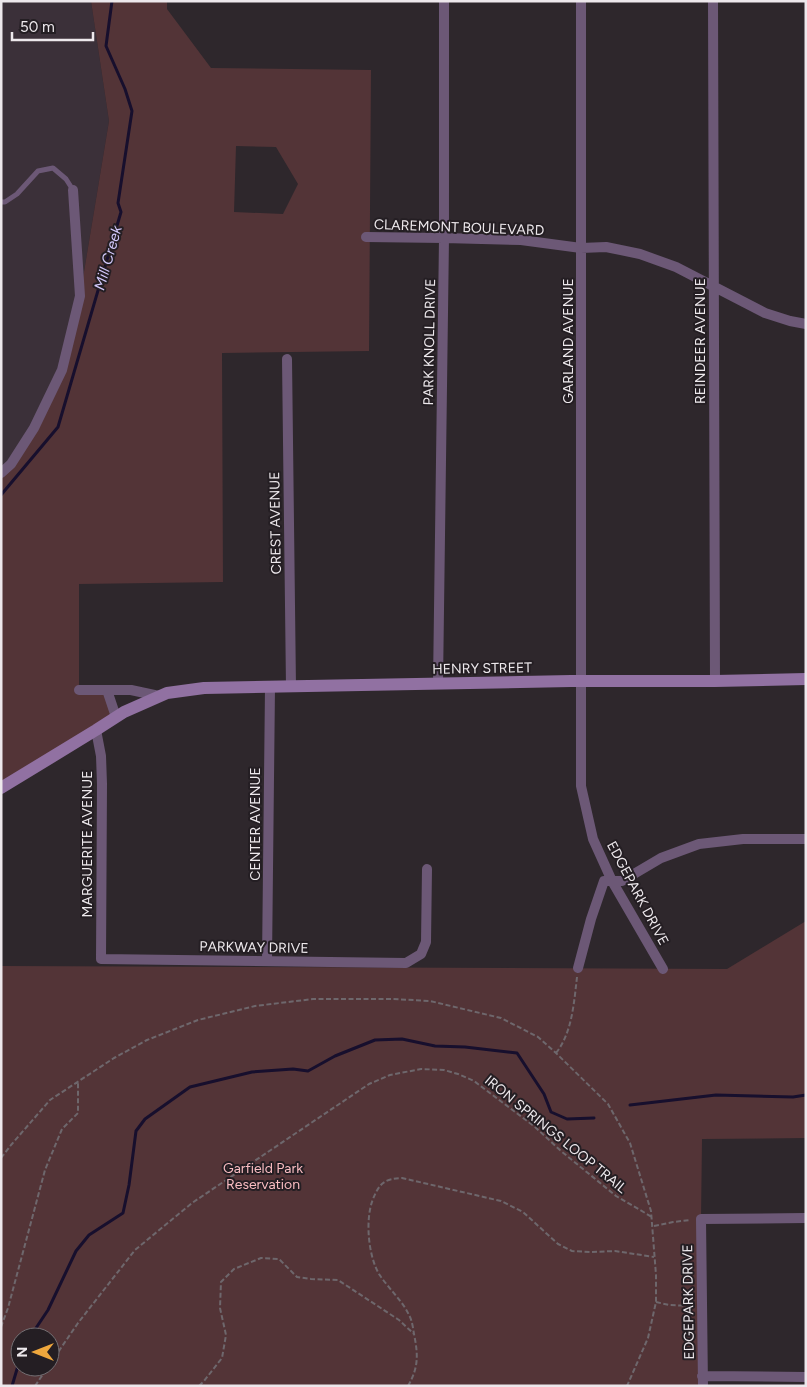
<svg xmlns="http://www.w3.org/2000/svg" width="807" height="1387" font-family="Figtree,sans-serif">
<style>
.built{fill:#3b3039}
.green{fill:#533437;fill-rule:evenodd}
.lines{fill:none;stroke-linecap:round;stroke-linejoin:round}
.stream{stroke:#170f2d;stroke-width:3}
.path{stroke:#6e676c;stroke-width:2;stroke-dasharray:5 2.5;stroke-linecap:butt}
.lane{stroke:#6c5876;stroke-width:5}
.street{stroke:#6c5876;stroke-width:10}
.secondary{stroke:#9171a2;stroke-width:12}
.labels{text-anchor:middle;stroke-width:4;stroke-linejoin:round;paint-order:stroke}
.street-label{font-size:14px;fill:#ede8ec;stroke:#241e23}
.park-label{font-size:14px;fill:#fabdc2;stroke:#241e23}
.water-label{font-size:15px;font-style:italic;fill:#d2c8fb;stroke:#241e23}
</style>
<rect width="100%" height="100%" fill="#2e272c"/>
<path class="built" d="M1 1H91L109 121 80 296 62 370 34 428 1 473Z"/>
<path class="green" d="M91 1H167V9L211 68 371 70 369 351 222 353 223 582 79 584V690H107L116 717 1 788V473L11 464 62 370 80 296 109 121ZM236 146 276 147 298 184 283 214 234 212Z
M806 921V1138L702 1139 701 1219 703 1386H1V966L727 969ZM20 1337H50V1367H20Z"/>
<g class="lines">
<path class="stream" d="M1 495 58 427 121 212 118 203 132 111 125 89 106 46 112 1
M630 1105 716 1095 793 1097 806 1095
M30 1337 48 1310 76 1251 89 1235 123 1213 129 1185 136 1131 145 1119 190 1087 252 1072 293 1069 308 1071 335 1056 375 1040 402 1039 435 1046 465 1047 517 1053 544 1094 551 1112 567 1119 594 1118
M12 1386 20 1359"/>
<path class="path" d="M556 1053C572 1033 574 1003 577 977
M1 1158 11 1145 50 1100 114 1058 147 1040 198 1020 255 1006 313 999H393L430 1001 501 1018 538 1037 556 1053 608 1104 630 1143 651 1211 656 1275V1302L648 1338 627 1386
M654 1226 673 1222 691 1220
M656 1302 669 1305 693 1306
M1 1327 8 1308 45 1170 62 1129 78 1113V1082
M50 1364 78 1323 135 1250 192 1203 369 1084 390 1075 421 1069 444 1070 458 1074 474 1081 535 1127 561 1151 616 1196 652 1217
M35 1386 48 1367
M199 1386 204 1381 222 1358 226 1335 220 1308 221 1282 234 1269 261 1258 279 1259 297 1277 311 1279 338 1280 399 1320 414 1334C413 1328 412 1320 409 1315 402 1300 388 1288 379 1274 368 1255 365 1219 373 1199 380 1182 385 1179 402 1178L501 1201 523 1212 558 1244 572 1251 592 1252 615 1251 654 1257
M408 1386C419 1367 418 1354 414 1334"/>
<path class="lane" d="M1 202H5L17 194 38 171 53 168 66 179 73 190"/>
<path class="street" d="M581 1V786L593 839 612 881 663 969
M713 1 715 681
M366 237 444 238 521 240 581 248 606 247 640 254 676 267 765 313 790 321 806 324
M287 359 291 687
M1 473 11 464 34 428 62 370 80 296 73 190
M438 684 444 238V1
M79 690H131L159 696
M107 690 116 717
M96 730 101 756 102 784 101 959 406 963 421 954 426 942 427 869
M267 961 270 687
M578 968 591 919 604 881H622L661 858 699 844 743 839H806
M702 1376 806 1377
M703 1386 701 1219 806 1218"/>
<path class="secondary" d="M1 788 96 730 124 712 167 693 204 688 571 681H715L806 679"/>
</g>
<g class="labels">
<g class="street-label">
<text transform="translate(459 227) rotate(2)" y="5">CLAREMONT BOULEVARD</text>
<text transform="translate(568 341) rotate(-90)" y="5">GARLAND AVENUE</text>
<text transform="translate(700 341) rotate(-90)" y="5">REINDEER AVENUE</text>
<text transform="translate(429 342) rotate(-89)" y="5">PARK KNOLL DRIVE</text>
<text transform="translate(275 523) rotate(-91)" y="5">CREST AVENUE</text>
<text transform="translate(482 668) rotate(-1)" y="5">HENRY STREET</text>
<text transform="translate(255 824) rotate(-90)" y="5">CENTER AVENUE</text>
<text transform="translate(87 844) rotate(-90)" y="5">MARGUERITE AVENUE</text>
<text transform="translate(638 893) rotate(62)" y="5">EDGEPARK DRIVE</text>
<text transform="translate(254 947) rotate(1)" y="5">PARKWAY DRIVE</text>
<text transform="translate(556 1134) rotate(39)" y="5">IRON SPRINGS LOOP TRAIL</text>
<text transform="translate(688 1302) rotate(-91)" y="5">EDGEPARK DRIVE</text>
</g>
<g class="park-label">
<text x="263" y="1173">Garfield Park<tspan x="263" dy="16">Reservation</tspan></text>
</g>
<g class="water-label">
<text transform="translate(108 258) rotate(-74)" y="5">Mill Creek</text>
</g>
</g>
<rect width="807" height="1387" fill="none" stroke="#ede8ec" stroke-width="5"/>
<g transform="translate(35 1352) rotate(270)"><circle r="24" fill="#241e23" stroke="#746f73"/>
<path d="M0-4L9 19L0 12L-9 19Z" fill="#efa73d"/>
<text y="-8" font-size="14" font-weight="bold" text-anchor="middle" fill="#ede8ec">N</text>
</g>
<path d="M12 32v8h81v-8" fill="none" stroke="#ede8ec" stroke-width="2.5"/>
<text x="20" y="32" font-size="15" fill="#ede8ec" stroke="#241e23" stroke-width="4" paint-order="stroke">50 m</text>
</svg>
